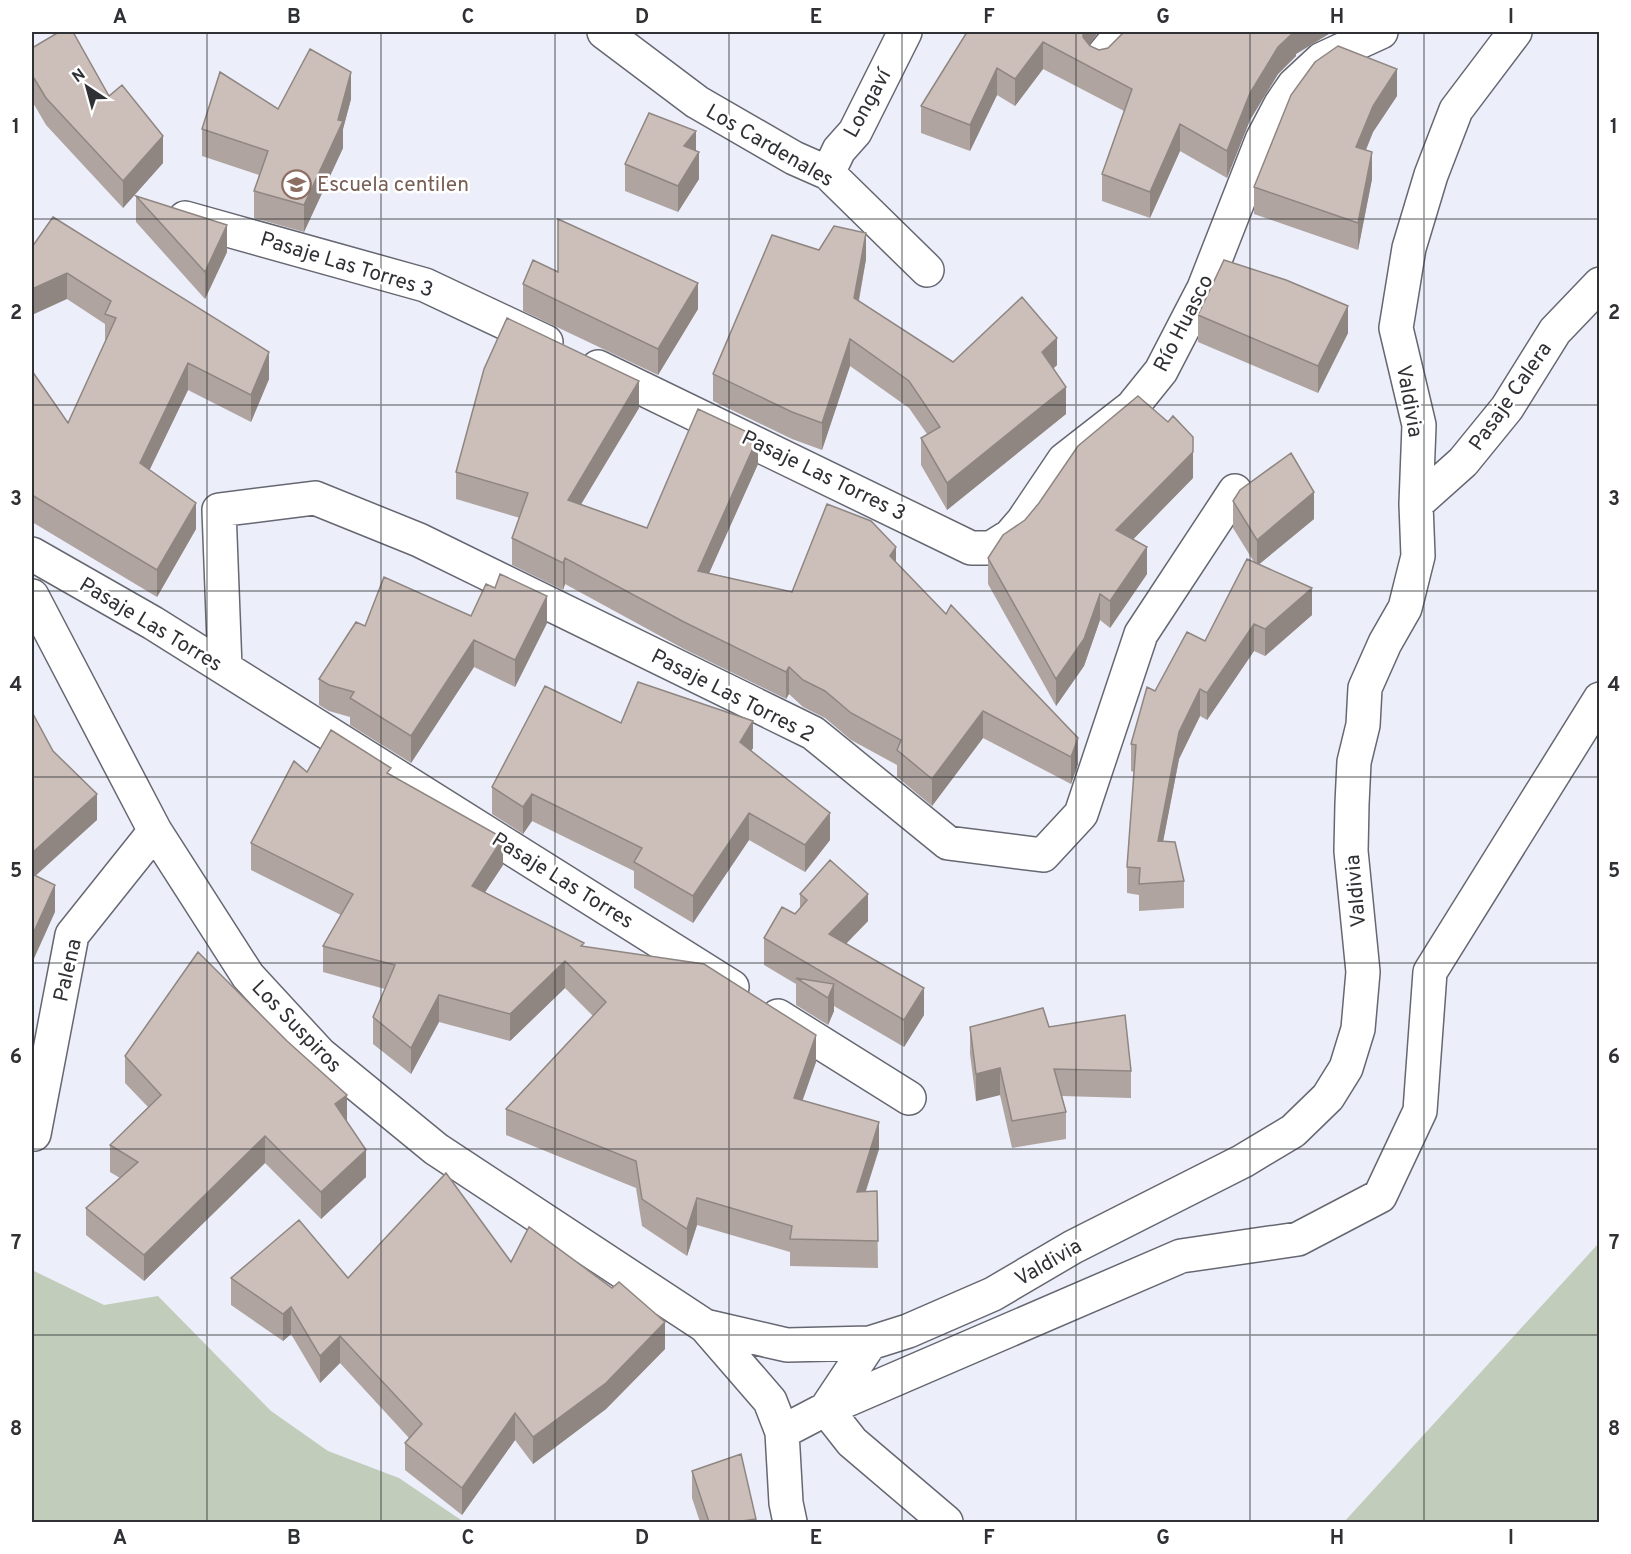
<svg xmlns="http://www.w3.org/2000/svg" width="1631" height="1554" font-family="Overpass,sans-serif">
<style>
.green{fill:#c1ccba}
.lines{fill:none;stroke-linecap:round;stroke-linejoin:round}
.minor-casing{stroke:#656771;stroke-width:36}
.minor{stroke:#fff;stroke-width:33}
.wall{fill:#afa4a0}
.shaded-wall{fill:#8f8682}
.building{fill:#ccbfba;stroke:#8f8682;stroke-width:1.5}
.grid{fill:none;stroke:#303135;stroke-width:1.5;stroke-opacity:0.55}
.labels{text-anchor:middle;stroke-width:5;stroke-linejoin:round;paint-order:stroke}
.street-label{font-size:21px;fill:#303135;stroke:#fff}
.education-label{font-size:21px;fill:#785e54;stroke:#fff;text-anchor:start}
.neatline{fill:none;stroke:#303135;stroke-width:2}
.grid-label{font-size:20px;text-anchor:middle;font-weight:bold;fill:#303135}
</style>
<rect width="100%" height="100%" fill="#eceefa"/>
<path class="green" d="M1599 1243V1522H1344Z
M32 1270 104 1305 158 1296 271 1411 328 1451 399 1478 464 1522H32Z"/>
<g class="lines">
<defs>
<path id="minor" d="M604 32 697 102 794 158 828 173 927 270
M1101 58 1122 32
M828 173 839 150 855 132 905 32
M185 218 425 285 546 342
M598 367 971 548H991L1010 536 1023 521 1064 460 1132 407 1161 371 1204 288 1262 140 1281 104 1294 85 1322 59 1381 32
M1416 504 1463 462 1507 408 1555 331 1600 284
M32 554 153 623 732 987
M32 596 155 831 248 976 320 1054 436 1149 705 1326 770 1401 782 1432
M225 668 219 510 315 498 419 540 813 733 948 843 1043 855 1081 814 1141 634 1235 491
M778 1016 909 1098
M34 1134 72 935 155 831
M705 1326 787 1345 870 1343 908 1331 993 1294 1073 1247 1243 1161 1293 1131 1328 1097 1346 1068 1358 1029 1363 972 1351 851 1352 804 1354 762 1363 725 1365 688 1385 643 1405 608 1418 556 1416 504 1419 425 1396 328 1409 248 1431 175 1456 110 1515 32
M790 1522 786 1503 782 1432 826 1409 870 1343
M946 1522 852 1442 826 1409 1181 1256 1298 1239 1380 1196 1420 1111 1430 972 1600 699"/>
</defs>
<use href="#minor" class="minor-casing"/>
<use href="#minor" class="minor"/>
</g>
<path class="wall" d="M967 32H1098L1089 45 1099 50 1108 48 1155 32H1332L1296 54V56L1278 74 1250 120 1227 178 1180 151 1150 218 1102 201V174L1124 111 1043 69 1015 106 997 95 970 151 921 133V106Z
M32 48 109 96 163 163 123 208 46 125 32 101Z
M1397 96 1373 132 1366 150 1372 179 1358 250 1254 214V187Z
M351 99 343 129V148L304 232 254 218V191L259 175 202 156V129L278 109Z
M696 151 699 179 678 212 625 191V164Z
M136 196 227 252 205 299 136 222Z
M32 247 269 379 251 422 188 390 149 470 196 529 157 597 32 522V371L68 423 106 341H105V324L67 299Z
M819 250 866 259 859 301 953 362 1057 365 1054 368 1066 414 947 510 921 465V438L927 434 909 408 850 366 822 450 792 439 713 401V374Z
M558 272 698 309 658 375 523 311V284Z
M1198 315 1348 333 1318 393 1198 342Z
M639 408 581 504 647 528 758 464 709 573 792 592 896 562 1078 764 1071 784 983 738 932 806 897 777V765L851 740 825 718 803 707 789 694 786 699 684 649 565 584 563 590 512 565V538L520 518 456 499V472Z
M1193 478 1133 539 1147 574 1110 628 1100 620 1084 666 1056 706 988 584V558Z
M1233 501 1314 519 1259 564 1312 615 1265 656 1254 651 1207 720 1200 716 1179 759 1163 841 1184 881V908L1139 911V895L1127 893V867L1134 772 1131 771V744L1155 691 1205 641 1254 562 1233 528Z
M471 616 547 623 515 687 474 667 411 763 350 725V717L329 711 319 705V679L365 626Z
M621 723 753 748 751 751 830 840 805 872 749 840 693 923 634 888V871L532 821 523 834 492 814V787Z
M307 772 391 775 503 865 485 892 584 947 816 1062 802 1100 879 1149 866 1191H877L878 1268 790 1266V1252L697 1225 687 1256 642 1226 636 1188 506 1135V1109L593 1016 565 988 510 1041 439 1022 411 1074 373 1044V1017L385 989 323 972V946L341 915 251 870V843Z
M800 894 868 921 846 944 924 1015 904 1047 834 1006V1011L828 1025 796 1005V984L764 965V938L795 914 800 908Z
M970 1027H1049L1131 1071V1098L1062 1096 1066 1112V1139L1012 1148 1000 1095 976 1101 970 1054Z
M125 1056 347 1122 366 1177 321 1219 265 1163 144 1281 86 1235V1208L120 1178 110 1172V1145L148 1107 125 1083Z
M511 1262 665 1349 606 1409 533 1464 515 1440 462 1515 405 1470V1443L409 1438 340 1363 320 1383 291 1334 283 1341 231 1305V1278H348Z
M692 1471 756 1519V1522H700L692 1498Z"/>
<path class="shaded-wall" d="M1083 32H1098L1083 55Z
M1294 32H1332L1296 54V56L1278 74 1250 120 1227 178V151L1250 93 1278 47Z
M1043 42V69L1015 106V79Z
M997 68V95L970 151V125Z
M1397 69V96L1373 132 1356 174V147L1373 106Z
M351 72V99L343 129V148L304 232V205L338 120Z
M1180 124V151L1150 218V192Z
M696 131V157L684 146Z
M163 136V163L123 208V181Z
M699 152V179L678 212V186Z
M1372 152V179L1358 250V223Z
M227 225V252L205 299V272Z
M866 233V259L854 325V298Z
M67 273V299L32 315V289Z
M698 283V309L658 375V349Z
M1348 306V333L1318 393V366Z
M1057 338V365L1042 378V352Z
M850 339V366L822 450V423Z
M269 352V379L251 422V395Z
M188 363V390L140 490V463Z
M639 381V408L568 526V500Z
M1066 387V414L947 510V483Z
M758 437V464L698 598V571Z
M1193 452V478L1116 557V530Z
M1314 492V519L1257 566V540Z
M196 503V529L157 597V570Z
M896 547V574L890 556Z
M1147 547V574L1110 628V601Z
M565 558V584L563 590V563Z
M1312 588V615L1265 656V629Z
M1100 594V620L1084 666 1056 706V679Z
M547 596V623L515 687V660Z
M1254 624V651L1207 720V693Z
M474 640V667L411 763V736Z
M789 667V694L786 699V672Z
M1200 689V716L1179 759 1158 868V841L1179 732Z
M983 711V738L932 806V779Z
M753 721V748L740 769V742Z
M1078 738V764L1071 784V757Z
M97 794V820L32 879V853Z
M532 794V821L523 834V807Z
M749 813V840L693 923V896Z
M830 813V840L805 872V845Z
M503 838V865L472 912V886Z
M55 885V912L32 963V936Z
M868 894V921L829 961V934Z
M565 961V988L510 1041V1014Z
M834 984V1011L828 1025V998Z
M924 988V1015L904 1047V1020Z
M439 995V1022L411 1074V1048Z
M816 1035V1062L794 1125V1098Z
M1000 1068V1095L976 1101V1074Z
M347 1095V1122L335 1131V1104Z
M879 1122V1149L857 1218V1192Z
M265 1136V1163L144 1281V1255Z
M366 1150V1177L321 1219V1192Z
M697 1198V1225L687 1256V1229Z
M291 1307V1334L283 1341V1314Z
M665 1322V1349L606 1409 533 1464V1437Z
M340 1336V1363L320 1383V1356Z
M515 1413V1440L462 1515V1488Z"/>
<path class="building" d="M59 32H73L109 96 122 85 163 136 123 181 46 98 32 75V48Z
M967 32H1083V37L1090 46 1099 50 1108 48 1124 32H1294L1278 47 1250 93 1227 151 1180 124 1150 192 1102 174 1132 89 1043 42 1015 79 997 68 970 125 921 106Z
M1338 46 1397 69 1373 106 1356 147 1372 152 1358 223 1254 187 1291 95 1315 62Z
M310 49 351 72 338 120 343 121 304 205 254 191 268 151 202 129 220 72 278 109Z
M649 113 696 131 684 146 699 152 678 186 625 164Z
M136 196 227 225 205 272Z
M53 217 269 352 251 395 188 363 140 463 196 503 157 570 32 495V371L68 423 116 318 105 314 111 301 67 273 32 289V247Z
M558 219 698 283 658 349 523 284 533 260 558 272Z
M834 226 866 233 854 298 953 362 1022 297 1057 338 1042 352 1066 387 947 483 921 438 940 427 909 381 850 339 822 423 792 412 713 374 772 235 819 250Z
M1224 260 1286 280 1348 306 1318 366 1198 315Z
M507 318 639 381 568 500 647 528 698 409 758 437 698 571 792 592 827 504 871 521 896 547 890 556 946 614 951 605 1078 738 1071 757 983 711 932 779 897 750 901 740 851 713 825 691 803 680 789 667 786 672 684 622 565 558 563 563 512 538 528 493 456 472 484 369Z
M1138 396 1168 422 1173 416 1193 437V452L1116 530 1147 547 1110 601 1100 594 1084 639 1056 679 988 558 1003 535 1025 520 1039 503 1078 446Z
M1291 453 1314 492 1257 540 1233 501 1240 490Z
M1247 559 1312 588 1265 629 1254 624 1207 693 1200 689 1179 732 1158 841 1175 842 1184 881 1139 884 1140 868 1127 867 1136 745 1131 744 1147 687 1155 691 1187 632 1205 641Z
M500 574 547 596 515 660 474 640 411 736 350 698 354 692 329 685 319 679 356 622 365 626 384 577 471 616 486 584 495 588Z
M638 682 753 721 740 742 830 813 805 845 749 813 693 896 634 862 642 848 532 794 523 807 492 787 545 686 621 723Z
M32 712 53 751 97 794 32 853Z
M331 730 391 768 387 773 503 838 472 886 584 943 581 946 704 964 816 1035 794 1098 879 1122 857 1192 877 1191 878 1241 790 1239 792 1226 697 1198 687 1229 642 1199 636 1161 506 1109 606 1002 565 961 510 1014 439 995 411 1048 373 1017 395 965 323 946 353 894 251 843 294 761 307 772Z
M830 860 868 894 829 934 924 988 904 1020 764 938 782 907 795 914 807 900 800 894Z
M32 874 55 885 32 936Z
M198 952 287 1041 347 1095 335 1104 366 1150 321 1192 265 1136 144 1255 86 1208 138 1162 110 1145 161 1095 125 1056Z
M796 978 834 984 828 998Z
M1043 1008 1049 1027 1125 1015 1131 1071 1054 1069 1066 1112 1012 1121 1000 1068 976 1074 970 1027Z
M446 1173 511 1262 529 1227 612 1288 619 1282 665 1322 606 1383 533 1437 515 1413 462 1488 405 1443 422 1424 340 1336 320 1356 291 1307 283 1314 231 1278 299 1220 348 1278Z
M741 1454 756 1519 735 1522H709L692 1471Z"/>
<path class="grid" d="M207 32V1522M381 32V1522M555 32V1522M729 32V1522M902 32V1522M1076 32V1522M1250 32V1522M1424 32V1522M32 219H1600M32 405H1600M32 591H1600M32 777H1600M32 963H1600M32 1149H1600M32 1335H1600"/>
<defs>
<symbol id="school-ring" viewBox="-11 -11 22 22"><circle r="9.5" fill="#fff" stroke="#8d6e63" stroke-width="1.5"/><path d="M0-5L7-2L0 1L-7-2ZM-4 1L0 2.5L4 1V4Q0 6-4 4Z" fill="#8d6e63"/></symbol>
</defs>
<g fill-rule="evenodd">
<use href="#school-ring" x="280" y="168" width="33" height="33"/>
</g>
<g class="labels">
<g class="street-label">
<text transform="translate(867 103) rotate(-61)" y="7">Longaví</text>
<text transform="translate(770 145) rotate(30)" y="7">Los Cardenales</text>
<text transform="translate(347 264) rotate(17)" y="7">Pasaje Las Torres 3</text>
<text transform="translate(1183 323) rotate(-63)" y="7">Río Huasco</text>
<text transform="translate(1510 396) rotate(-55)" y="7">Pasaje Calera</text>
<text transform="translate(1410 401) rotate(80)" y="7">Valdivia</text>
<text transform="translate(824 475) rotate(26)" y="7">Pasaje Las Torres 3</text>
<text transform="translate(151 624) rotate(31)" y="7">Pasaje Las Torres</text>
<text transform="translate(733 695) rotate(27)" y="7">Pasaje Las Torres 2</text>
<text transform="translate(563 880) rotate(32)" y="7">Pasaje Las Torres</text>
<text transform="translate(1355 891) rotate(-95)" y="7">Valdivia</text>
<text transform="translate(67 970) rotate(-77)" y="7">Palena</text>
<text transform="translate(297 1026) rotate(46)" y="7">Los Suspiros</text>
<text transform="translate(1048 1262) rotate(-30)" y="7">Valdivia</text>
</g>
<g class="education-label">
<text x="317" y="191">Escuela centilen</text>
</g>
</g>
<rect width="1631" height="1554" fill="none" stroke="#ffffff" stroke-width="66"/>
<g transform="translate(87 87) rotate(324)" stroke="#ffffff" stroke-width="4.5" paint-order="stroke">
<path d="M0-4.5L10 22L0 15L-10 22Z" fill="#303135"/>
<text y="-9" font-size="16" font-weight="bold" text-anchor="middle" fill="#303135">N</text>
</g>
<rect x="33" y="33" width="1565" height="1488" class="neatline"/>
<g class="grid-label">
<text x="120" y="23">A</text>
<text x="294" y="23">B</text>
<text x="468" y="23">C</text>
<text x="642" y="23">D</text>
<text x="816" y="23">E</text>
<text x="989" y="23">F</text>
<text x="1163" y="23">G</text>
<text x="1337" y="23">H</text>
<text x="1511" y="23">I</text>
<text x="16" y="133">1</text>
<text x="1614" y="133">1</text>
<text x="16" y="319">2</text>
<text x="1614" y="319">2</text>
<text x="16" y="505">3</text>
<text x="1614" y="505">3</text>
<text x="16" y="691">4</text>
<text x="1614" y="691">4</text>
<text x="16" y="877">5</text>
<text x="1614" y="877">5</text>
<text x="16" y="1063">6</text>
<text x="1614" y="1063">6</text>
<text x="16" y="1249">7</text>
<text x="1614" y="1249">7</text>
<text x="16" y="1435">8</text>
<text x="1614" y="1435">8</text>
<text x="120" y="1544">A</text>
<text x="294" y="1544">B</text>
<text x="468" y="1544">C</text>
<text x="642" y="1544">D</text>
<text x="816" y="1544">E</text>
<text x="989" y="1544">F</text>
<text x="1163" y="1544">G</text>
<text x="1337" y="1544">H</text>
<text x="1511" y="1544">I</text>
</g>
</svg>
